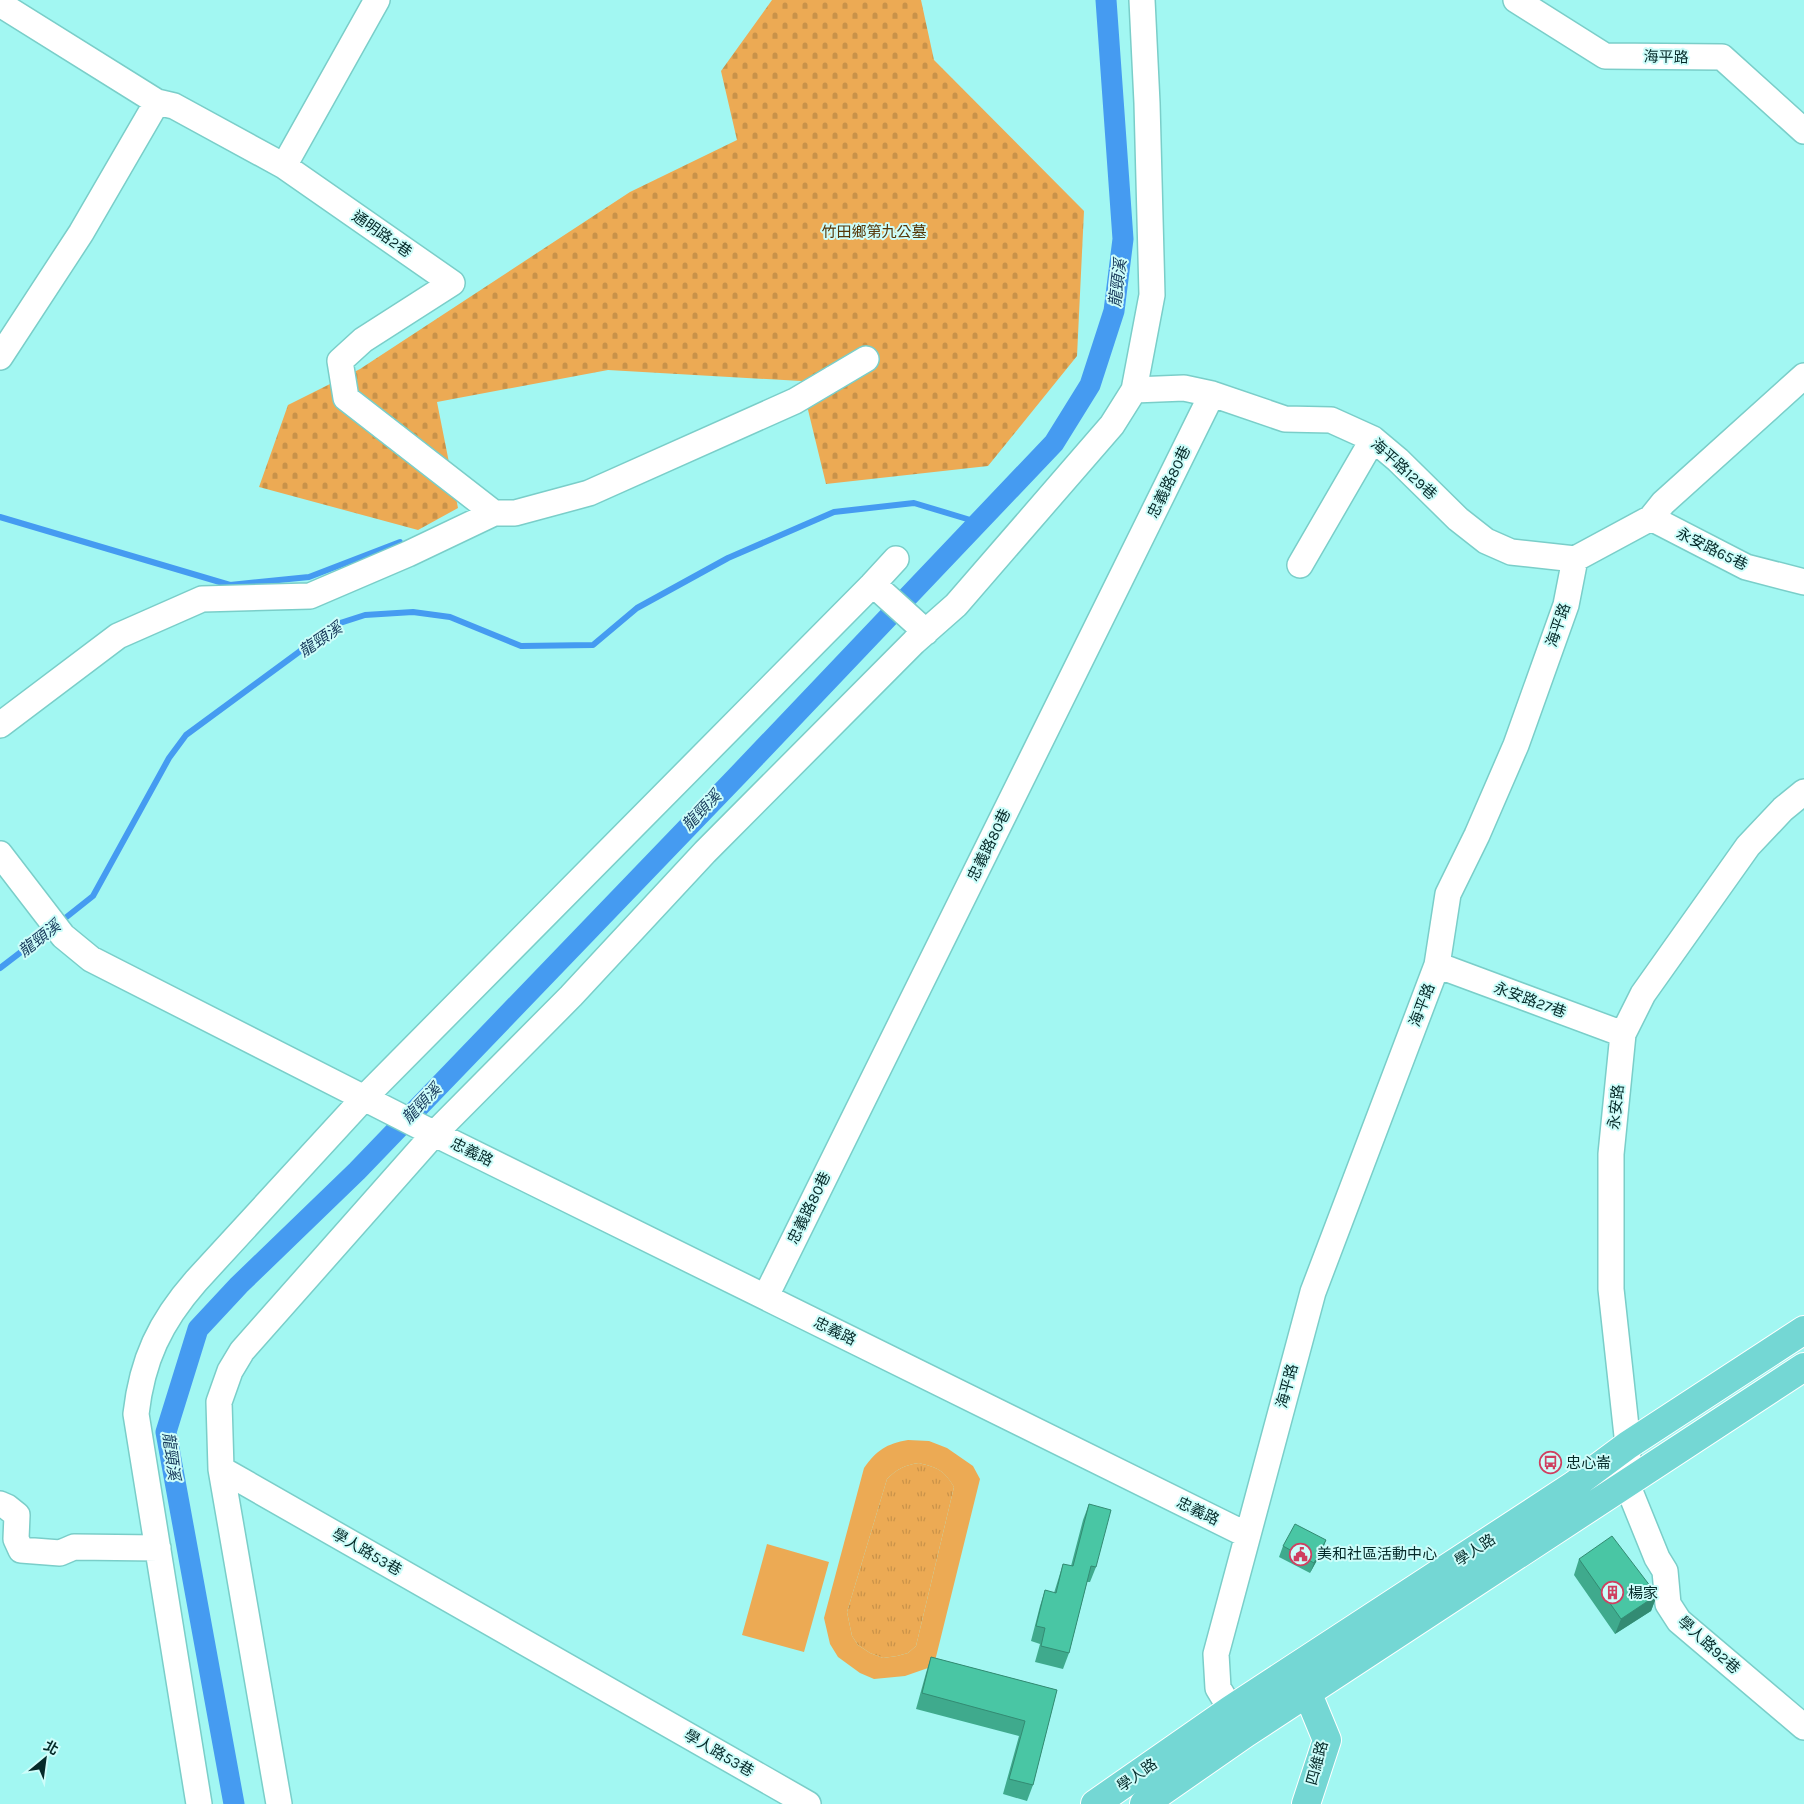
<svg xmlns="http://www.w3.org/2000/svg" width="1804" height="1804" font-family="Karla,'Noto Sans TC',sans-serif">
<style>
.grass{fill:url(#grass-tufts)}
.cemetery{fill:url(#cemetery-stones)}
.pitch{fill:#ecaa54;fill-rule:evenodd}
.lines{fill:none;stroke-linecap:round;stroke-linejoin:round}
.stream{stroke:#459bf1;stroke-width:6}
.canal{stroke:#459bf1;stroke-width:21}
.minor-casing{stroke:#7acec9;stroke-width:28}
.major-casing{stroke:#fff;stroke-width:30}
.minor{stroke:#fff;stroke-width:25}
.major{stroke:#74d7d4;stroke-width:28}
.wall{fill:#3faa8d}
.shaded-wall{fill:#338b73}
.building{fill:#49c6a4;stroke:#338b73}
.labels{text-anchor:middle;stroke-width:4;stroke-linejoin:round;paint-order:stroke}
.street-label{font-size:15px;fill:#052a29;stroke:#cdfdfa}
.park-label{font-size:15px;fill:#553607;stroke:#cdfdfa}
.poi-label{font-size:15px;fill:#052a29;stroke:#cdfdfa;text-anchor:start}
.water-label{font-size:16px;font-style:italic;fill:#153759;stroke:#cdfdfa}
</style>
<defs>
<pattern id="grass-tufts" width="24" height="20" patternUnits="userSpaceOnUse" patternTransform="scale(1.25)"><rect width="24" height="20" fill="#ecaa54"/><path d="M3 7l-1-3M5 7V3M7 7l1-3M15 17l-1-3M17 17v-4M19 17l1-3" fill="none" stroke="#c99249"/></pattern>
<pattern id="cemetery-stones" width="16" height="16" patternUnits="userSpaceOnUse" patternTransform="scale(1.25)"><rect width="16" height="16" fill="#ecaa54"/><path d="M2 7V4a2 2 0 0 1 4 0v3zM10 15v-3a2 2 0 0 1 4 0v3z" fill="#c99249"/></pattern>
</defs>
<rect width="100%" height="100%" fill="#a2f7f2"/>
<path class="grass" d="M919 1463C938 1468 944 1470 954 1487L916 1646 908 1653 897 1656 883 1658 870 1653 858 1645 852 1636 847 1612 887 1479C897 1469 905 1465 919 1463Z"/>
<path class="cemetery" d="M772 0H921L934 60 1084 211 1077 356 988 466 826 484 801 381 608 370 437 402 458 508 418 530 259 487 288 405 360 369 630 192 737 140 721 71Z"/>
<path class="pitch" d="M908 1440 929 1441 947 1448 973 1466 980 1479 935 1661 928 1668 905 1676 874 1679 860 1673 838 1657 830 1644 824 1618 864 1468C877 1450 886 1444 908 1440ZM919 1463C938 1468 944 1470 954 1487L916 1646 908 1653 897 1656 883 1658 870 1653 858 1645 852 1636 847 1612 887 1479C897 1469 905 1465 919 1463Z
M767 1544 829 1562 804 1652 742 1635Z"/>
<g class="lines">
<path class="stream" d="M0 517 230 585 309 577 400 542
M59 923 93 896 169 758 186 735 337 624 365 615 413 612 450 617 521 646 593 645 637 608 728 558 834 512 914 503 977 522
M0 968 51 929"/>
<path class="canal" d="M234 1804 166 1432 198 1329 239 1285 357 1171 740 773 1054 443 1090 385 1114 311 1123 239 1106 0"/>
<defs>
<path id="minor" d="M1516 0 1605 56 1722 57 1804 131
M0 4 157 102 174 106 284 166 452 283 363 340 340 361 346 398 494 513
M284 166 377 0
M0 357 81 233 157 102
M1134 390 1184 388 1212 394 1285 419 1331 420 1373 439 1398 460 1458 519 1486 541 1511 552 1575 559
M1651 518 1746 567 1804 582
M1300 565 1373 439
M873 584 926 632
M0 725 118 636 202 599 310 596 408 554 494 513H515L589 493 795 401 866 359
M1804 792 1783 809 1748 846 1643 994 1623 1034 1611 1154V1289L1628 1445 1627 1484 1657 1558 1665 1571 1668 1604 1679 1621 1804 1727
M0 854 63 936 91 959 423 1128 1247 1535
M1437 965 1623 1034
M766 1296 1212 394
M221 1469 219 1402 230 1371 242 1351 434 1134 571 996 705 852 914 642 956 605 1112 425 1134 390 1152 295 1147 103 1142 0
M0 1504 7 1507 17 1515 16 1539 21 1550 60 1553 74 1547 158 1548
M1241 1726 1218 1688 1216 1654 1313 1292 1437 965 1448 894 1477 835 1516 745 1566 605 1575 559 1651 518 1663 503 1804 376
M199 1804 136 1414C142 1360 160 1322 196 1281L364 1098 873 584 896 559
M279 1804 221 1469 808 1804"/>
<path id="major" d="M1298 1678 1308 1694 1327 1740 1306 1804
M1095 1804 1230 1710 1574 1485 1628 1445 1804 1330
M1144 1804 1246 1733 1804 1367"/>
</defs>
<use href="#minor" class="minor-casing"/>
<use href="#major" class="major-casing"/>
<use href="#minor" class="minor"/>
<use href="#major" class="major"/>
</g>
<path class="wall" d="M1089 1504 1096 1567 1090 1582H1087L1069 1653 1063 1669 1035 1662 1040 1644 1031 1641 1040 1606 1045 1590 1054 1593 1058 1580 1063 1564 1071 1566 1083 1520Z
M1326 1540 1322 1551 1310 1573 1279 1557 1283 1546Z
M1579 1559 1657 1595 1651 1611 1615 1634 1574 1575Z
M931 1657 1057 1690 1033 1785 1027 1801 1003 1794 1019 1736 916 1709 926 1673Z"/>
<path class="shaded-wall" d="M1326 1540 1322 1551 1310 1573 1314 1563Z
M1657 1595 1651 1611 1615 1634 1621 1619Z"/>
<path class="building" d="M1089 1504 1111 1510 1096 1567 1091 1566 1069 1653 1041 1646 1045 1628 1036 1626 1045 1590 1056 1593 1063 1564 1073 1566Z
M1295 1524 1326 1540 1314 1563 1283 1546Z
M1612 1536 1657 1595 1621 1619 1579 1559Z
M931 1657 1057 1690 1033 1785 1009 1779 1025 1721 922 1693Z"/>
<defs>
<symbol id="bus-ring" viewBox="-11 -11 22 22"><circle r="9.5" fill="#cdfdfa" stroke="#cf3f60" stroke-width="1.5"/><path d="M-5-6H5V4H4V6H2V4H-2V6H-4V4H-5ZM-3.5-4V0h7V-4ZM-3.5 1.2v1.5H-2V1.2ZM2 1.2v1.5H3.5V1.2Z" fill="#cf3f60"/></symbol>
<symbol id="civic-ring" viewBox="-11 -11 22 22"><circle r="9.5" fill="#cdfdfa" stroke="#cf3f60" stroke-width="1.5"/><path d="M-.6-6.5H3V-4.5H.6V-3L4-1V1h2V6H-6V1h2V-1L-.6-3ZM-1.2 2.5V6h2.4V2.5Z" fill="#cf3f60"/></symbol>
<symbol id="building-ring" viewBox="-11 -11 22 22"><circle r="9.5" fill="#cdfdfa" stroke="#cf3f60" stroke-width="1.5"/><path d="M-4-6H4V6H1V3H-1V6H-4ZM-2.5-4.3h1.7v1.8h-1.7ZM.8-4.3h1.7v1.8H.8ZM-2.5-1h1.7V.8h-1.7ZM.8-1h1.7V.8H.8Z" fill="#cf3f60"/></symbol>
</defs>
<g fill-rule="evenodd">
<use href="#bus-ring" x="1538" y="1450" width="25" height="25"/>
<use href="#civic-ring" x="1288" y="1542" width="25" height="25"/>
<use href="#building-ring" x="1600" y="1580" width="25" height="25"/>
</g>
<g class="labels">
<g class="street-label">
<text transform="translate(1666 57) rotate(1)" y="5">海平路</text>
<text transform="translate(382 234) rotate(35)" y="5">通明路2巷</text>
<text transform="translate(1404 469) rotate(42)" y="5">海平路129巷</text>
<text transform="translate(1169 482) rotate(-64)" y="5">忠義路80巷</text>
<text transform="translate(1712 549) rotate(26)" y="5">永安路65巷</text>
<text transform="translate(1558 625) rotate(-71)" y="5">海平路</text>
<text transform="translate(989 845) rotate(-64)" y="5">忠義路80巷</text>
<text transform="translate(1530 1000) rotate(20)" y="5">永安路27巷</text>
<text transform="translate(1422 1005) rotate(-69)" y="5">海平路</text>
<text transform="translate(1616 1107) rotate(-84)" y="5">永安路</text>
<text transform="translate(472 1152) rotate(26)" y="5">忠義路</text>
<text transform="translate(809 1208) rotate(-64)" y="5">忠義路80巷</text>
<text transform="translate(835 1331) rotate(26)" y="5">忠義路</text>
<text transform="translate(1287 1386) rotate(-75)" y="5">海平路</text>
<text transform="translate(1198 1511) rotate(26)" y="5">忠義路</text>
<text transform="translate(1475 1550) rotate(-33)" y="5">學人路</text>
<text transform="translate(367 1552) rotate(30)" y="5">學人路53巷</text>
<text transform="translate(1709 1645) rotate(42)" y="5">學人路92巷</text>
<text transform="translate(719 1753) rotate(30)" y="5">學人路53巷</text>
<text transform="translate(1317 1763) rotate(-75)" y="5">四維路</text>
<text transform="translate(1137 1775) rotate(-35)" y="5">學人路</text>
</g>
<g class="park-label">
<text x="874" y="237">竹田鄉第九公墓</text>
</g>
<g class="poi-label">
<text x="1566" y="1468">忠心崙</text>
<text x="1317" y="1559">美和社區活動中心</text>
<text x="1628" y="1598">楊家</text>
</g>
<g class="water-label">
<text transform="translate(1117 283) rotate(-83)" y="6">龍頸溪</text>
<text transform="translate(320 639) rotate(-34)" y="6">龍頸溪</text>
<text transform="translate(701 810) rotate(-46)" y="6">龍頸溪</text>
<text transform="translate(39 938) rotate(-38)" y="6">龍頸溪</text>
<text transform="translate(421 1103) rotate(-46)" y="6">龍頸溪</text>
<text transform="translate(172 1456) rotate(83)" y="6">龍頸溪</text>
</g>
</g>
<g transform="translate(45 1759) rotate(29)" stroke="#cdfdfa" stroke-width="4" paint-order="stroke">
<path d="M0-4L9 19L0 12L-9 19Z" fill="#052a29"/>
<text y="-8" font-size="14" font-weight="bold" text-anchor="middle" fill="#052a29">北</text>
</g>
</svg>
